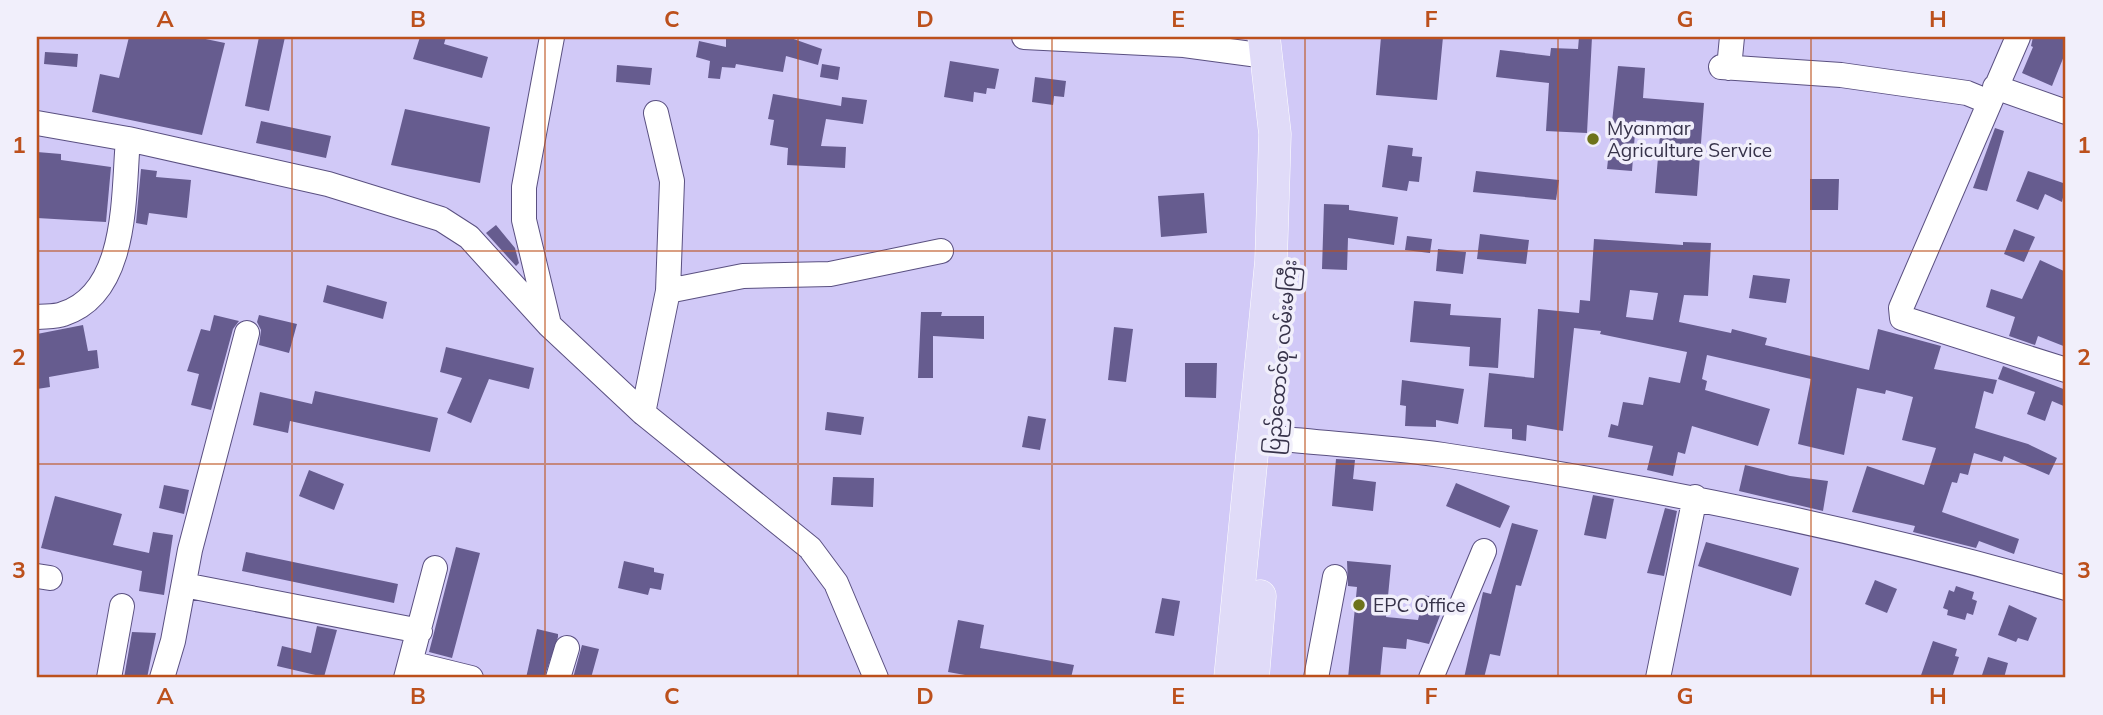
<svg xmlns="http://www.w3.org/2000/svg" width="2103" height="715" font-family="Mulish,'Noto Sans Myanmar',sans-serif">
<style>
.building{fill:#665c8f;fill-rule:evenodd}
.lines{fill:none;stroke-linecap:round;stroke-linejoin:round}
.minor-casing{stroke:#5a5081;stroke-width:26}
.major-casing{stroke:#fff;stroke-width:33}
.minor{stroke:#fff;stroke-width:24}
.major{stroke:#e0dbf8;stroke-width:32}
.grid{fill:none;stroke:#bc501c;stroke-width:2;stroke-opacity:0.55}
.poi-dot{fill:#6e731b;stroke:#f1effb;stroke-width:2.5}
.labels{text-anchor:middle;stroke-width:7;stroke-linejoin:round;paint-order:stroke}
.poi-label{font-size:19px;fill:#37334a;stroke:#f1effb;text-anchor:start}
.street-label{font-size:19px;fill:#37334a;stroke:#f1effb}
.neatline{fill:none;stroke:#bc501c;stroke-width:2.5}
.grid-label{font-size:23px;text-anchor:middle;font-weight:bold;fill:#bc501c}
</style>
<rect width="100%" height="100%" fill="#d1c9f7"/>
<path class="building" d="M129 37H196L225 43 202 135 92 112 100 74 119 78Z
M259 37H285L269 111 245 106Z
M420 37H446L444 44 488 57 482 78 413 59Z
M726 37H788L822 49 818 65 786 56 783 72 736 64 735 68 722 67 720 79 708 78 710 61 696 57 699 41 726 47Z
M1381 37H1443L1437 100 1376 95Z
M1579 37H1592L1587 133 1546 131 1549 83 1496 77 1500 50 1550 56 1551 48 1578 49Z
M2033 37H2066V51L2052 86 2022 73 2033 47 2031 46Z
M45 52 78 54 77 67 44 64Z
M950 61 999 69 995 89 987 88 986 94 974 92 973 102 944 97Z
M822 64 840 67 838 80 820 77Z
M617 65 652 68 650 85 616 82Z
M1618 66 1645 68 1643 98 1704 103 1697 196 1655 193 1661 122 1636 120 1632 171 1607 169Z
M1035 77 1066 81 1064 97 1054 96 1053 105 1032 102Z
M773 94 841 106 842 97 867 100 863 124 826 119 821 146 846 147 845 168 787 165 788 148 770 145 774 120 768 119Z
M405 109 490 127 480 183 391 165Z
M261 121 331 136 326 158 256 143Z
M1995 128 2004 131 1987 191 1973 188Z
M1388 145 1413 148 1412 156 1422 157 1419 182 1409 181 1407 191 1382 187Z
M37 152 61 154V160L111 167 106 222 37 218Z
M141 169 157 171 156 177 191 180 187 218 149 213 147 225 136 223Z
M1476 171 1559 180 1556 200 1473 192Z
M2028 171 2066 184 2062 202 2045 194 2038 210 2016 201Z
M1810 179H1839L1838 210H1810Z
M1204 193 1207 233 1161 237 1158 196Z
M1324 204 1349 205V210L1398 217 1394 245 1348 238 1347 270 1322 269Z
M496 225 515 248 519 263 516 266 486 233Z
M2014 229 2035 237 2024 262 2004 254Z
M1480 234 1529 240 1526 264 1477 259Z
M1407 236 1432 239 1430 253 1405 250Z
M1594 239 1683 245V242L1711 243 1708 296 1684 295 1679 322 1731 333 1732 329 1767 338 1765 345 1869 370 1878 329 1941 346 1934 369 1997 380 1993 394 1984 391 1975 428 2028 444 2057 458 2049 475 2004 456 2002 462 1974 453 1968 475 1960 473 1957 483 1952 482 1942 512 2019 539 2014 554 1979 541 1976 548 1913 532 1915 526 1852 512 1867 466 1924 485 1936 448 1902 440 1913 397 1886 390 1885 394 1857 388 1844 455 1798 444 1811 379 1707 355 1702 379 1707 381 1705 390 1770 409 1758 446 1692 426 1685 454 1678 452 1673 476 1647 470 1653 446 1608 437 1611 424 1618 426 1623 402 1643 405 1649 377 1680 383 1687 352 1600 334 1601 331 1574 328 1563 431 1527 425 1526 441 1512 439V429L1484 427 1489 373 1534 378 1538 309 1579 313 1580 300 1590 301ZM1630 290 1658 293 1653 320 1626 317Z
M1438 249 1466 252 1463 274 1436 271Z
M2040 260 2066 272V347L2038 336 2035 345 2009 336 2015 317 1986 307 1991 289 2022 299Z
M1753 275 1790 279 1786 303 1749 298Z
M327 285 387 302 383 319 323 302Z
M1414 301 1451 304 1450 315 1501 318 1498 368 1469 366 1470 347 1410 342Z
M921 312H942L941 316H984V339L933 336V378H918Z
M214 315 239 321 233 329 211 410 191 405 199 374 187 371 201 329 210 331Z
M259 315 297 324 289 353 259 345 261 330 257 322Z
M83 325 88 351 97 350 99 368 49 377 50 387 37 389V334Z
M1114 327 1133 329 1126 382 1108 380Z
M446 347 534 368 529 389 489 379 471 423 447 413 462 378 440 372Z
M1185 363H1217L1216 398 1185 397Z
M2003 366 2066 390V407L2052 401 2045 421 2027 414 2035 392 1998 379Z
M1402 380 1464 389 1458 424 1436 420V427L1405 426 1406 406 1400 405Z
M315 391 438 418 430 452 290 421 288 433 253 425 260 392 312 404Z
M827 412 864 417 861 435 825 430Z
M1028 416 1046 419 1040 450 1022 447Z
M1336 459 1355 460 1353 479 1376 482 1373 511 1332 506Z
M1745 465 1790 476 1828 481 1823 511 1739 491Z
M309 470 344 484 334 510 299 496Z
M833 477 874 478 873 507 831 505Z
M1456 483 1510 506 1500 528 1446 506Z
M164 485 189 490 184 514 159 508Z
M1593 495 1614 499 1606 539 1584 535Z
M55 496 122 514 113 545 149 553 153 532 173 535 164 595 139 591 142 571 41 548Z
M1665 508 1677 511 1664 576 1647 573Z
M1512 523 1538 530 1521 586 1516 585 1500 656 1490 654 1484 678H1464L1483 592 1491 594Z
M1706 542 1799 568 1791 596 1698 566Z
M456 547 480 553 452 658 429 652Z
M246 552 398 584 394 603 242 571Z
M624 561 654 568V572L664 574 661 590 650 588 648 595 618 588Z
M1347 561 1391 565 1386 617 1418 620 1424 595 1446 600 1429 644 1407 639 1406 649 1383 647 1380 678H1348L1357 587 1348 586Z
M1875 580 1897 589 1887 613 1865 604Z
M1956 586 1974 592 1972 599 1977 601 1973 615 1967 613 1965 620 1947 615 1948 610 1943 608 1949 590 1954 592Z
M1162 598 1180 601 1174 636 1155 633Z
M2009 605 2037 618 2028 641 2018 638 2016 642 1998 635Z
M958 620 984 625 980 648 1074 665 1071 678H982L948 672Z
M317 626 337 630 324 677 277 666 282 646 311 653Z
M537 629 558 634V637L544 678H526Z
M132 632 156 633 147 678H124Z
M1933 641 1957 649 1955 656 1959 657 1952 678H1920Z
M582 645 599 649 591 678H573Z
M1988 657 2008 663 2004 678H1981Z"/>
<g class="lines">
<defs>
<path id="minor" d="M1024 37 1184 45 1266 56
M2018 37 1901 308 1902 318 2066 370
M1721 67 1841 75 1967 93 1989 102
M1729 68 1732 37
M1995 87 2066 112
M37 123 128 139 328 184 441 219 469 237 549 325 643 413 810 548 836 583 876 678
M668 291 743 276 830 274 941 251
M37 317C45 316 56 317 63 314 129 293 123 194 128 139
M548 320 524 220V187L552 37
M643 413 668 291 672 181 656 113
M1274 438C1330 444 1387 447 1443 455 1653 487 1861 529 2066 588
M37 576 50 578
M184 585 420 631
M410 663 471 678
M109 678 122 606
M162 678 173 641 190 550 247 333
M406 678 435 568
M558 678 567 648
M1316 678 1335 577
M1431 678 1484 551
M1658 678 1695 497"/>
<path id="major" d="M1230 678 1271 261 1275 134 1264 37
M1253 678 1260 596"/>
</defs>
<use href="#minor" class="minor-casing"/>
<use href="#major" class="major-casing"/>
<use href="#minor" class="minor"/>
<use href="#major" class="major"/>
</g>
<path class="grid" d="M292 37V678M545 37V678M798 37V678M1052 37V678M1305 37V678M1558 37V678M1811 37V678M37 251H2066M37 464H2066"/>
<g class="poi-dot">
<circle cx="1593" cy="139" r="7"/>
<circle cx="1359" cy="605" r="7"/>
</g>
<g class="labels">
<g class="poi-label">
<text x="1607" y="135">Myanmar<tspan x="1607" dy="22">Agriculture Service</tspan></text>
<text x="1373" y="612">EPC Office</text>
</g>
<g class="street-label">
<text transform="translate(1281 357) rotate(-85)" y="7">ပြည်ထောင်စု လမ်းမကြီး</text>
</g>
</g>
<rect width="2103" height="715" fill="none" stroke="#f1effb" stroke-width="77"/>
<rect x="38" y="38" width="2026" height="638" class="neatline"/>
<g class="grid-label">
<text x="165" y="27">A</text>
<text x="418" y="27">B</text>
<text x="672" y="27">C</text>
<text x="925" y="27">D</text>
<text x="1178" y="27">E</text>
<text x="1431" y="27">F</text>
<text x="1685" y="27">G</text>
<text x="1938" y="27">H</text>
<text x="19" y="153">1</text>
<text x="2084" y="153">1</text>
<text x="19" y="365">2</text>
<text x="2084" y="365">2</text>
<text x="19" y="578">3</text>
<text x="2084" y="578">3</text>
<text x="165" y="704">A</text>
<text x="418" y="704">B</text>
<text x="672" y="704">C</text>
<text x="925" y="704">D</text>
<text x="1178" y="704">E</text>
<text x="1431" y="704">F</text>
<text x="1685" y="704">G</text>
<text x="1938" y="704">H</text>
</g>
</svg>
